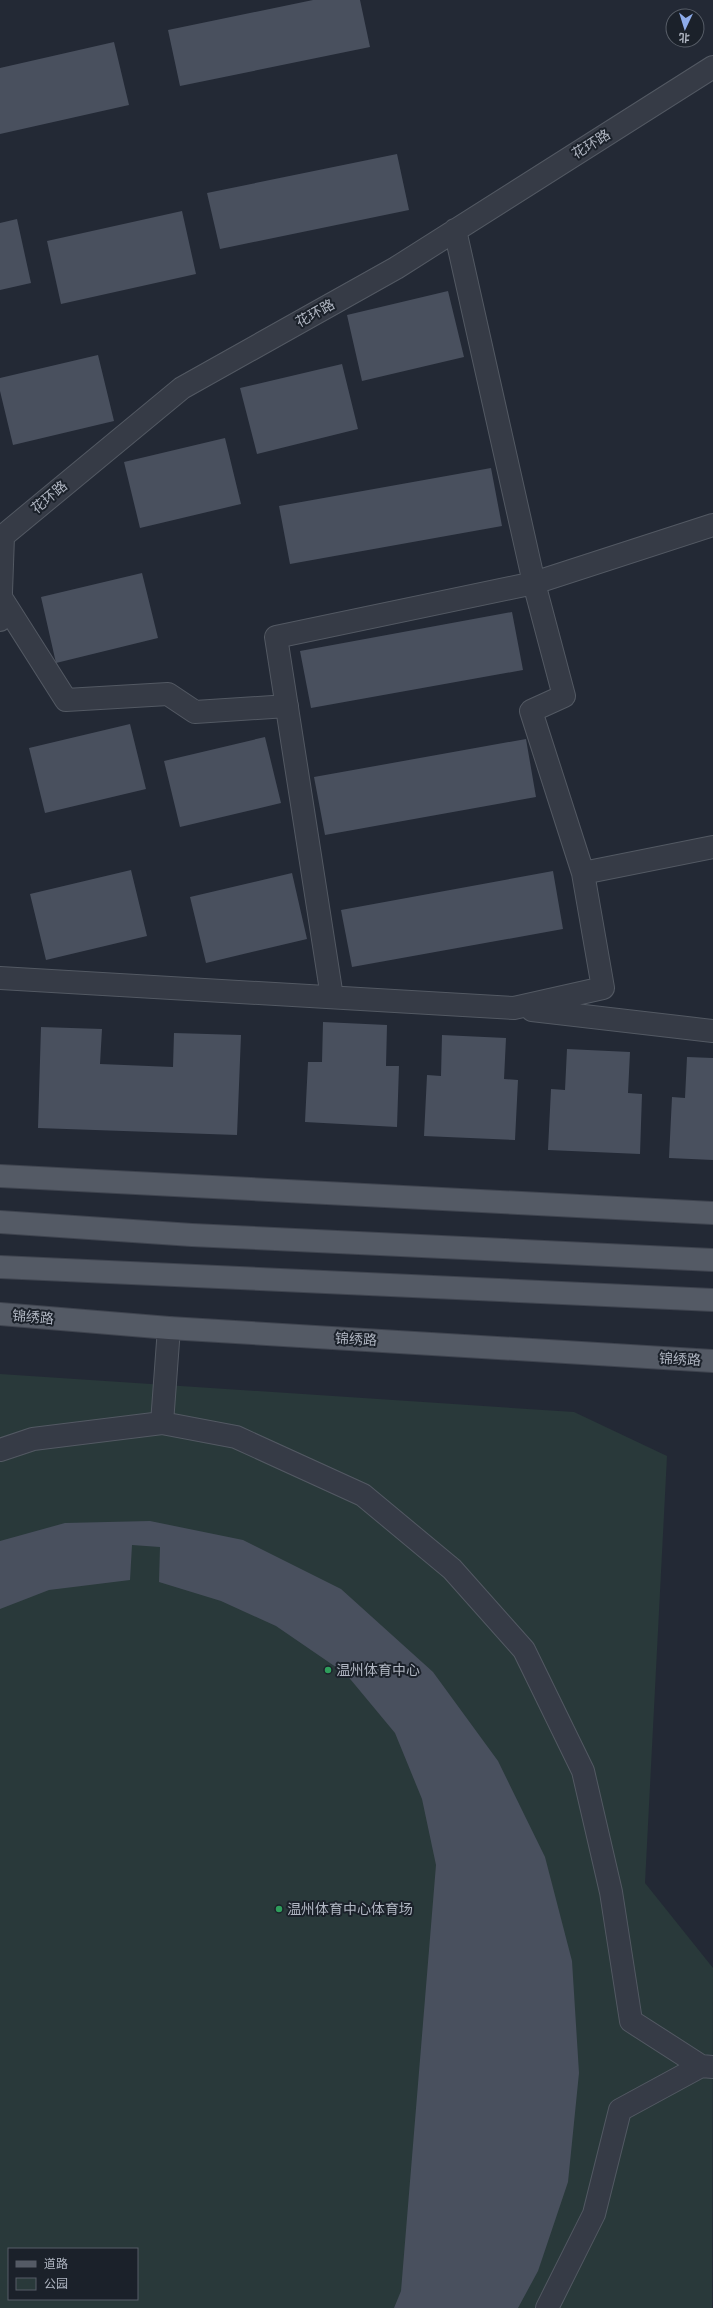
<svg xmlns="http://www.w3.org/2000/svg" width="713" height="2308" font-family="'Archivo Narrow','Noto Sans SC',sans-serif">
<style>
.green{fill:#29393a;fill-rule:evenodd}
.building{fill:#49505e}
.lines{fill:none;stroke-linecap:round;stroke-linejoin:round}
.minor-casing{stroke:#535963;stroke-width:24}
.major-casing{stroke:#3f444f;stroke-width:24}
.minor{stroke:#363b46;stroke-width:22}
.major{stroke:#545a65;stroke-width:22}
.leisure-dot{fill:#2e9e5b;stroke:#1b212a;stroke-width:1.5}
.labels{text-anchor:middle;stroke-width:4;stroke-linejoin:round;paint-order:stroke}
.street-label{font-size:14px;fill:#b0b6c2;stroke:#1b212a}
.poi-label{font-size:14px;fill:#b0b6c2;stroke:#1b212a;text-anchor:start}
</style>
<rect width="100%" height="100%" fill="#232935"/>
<path class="green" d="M0 1374 574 1412 667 1456 645 1883 713 1968 712 2308H0ZM9 2249H137V2299H9Z"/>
<path class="building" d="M313 0H360L370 47 180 86 168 30Z
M114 42 129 105 0 134V68Z
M397 154 409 210 220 249 207 193Z
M182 211 196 274 61 304 47 241Z
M17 219 31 283 0 290V223Z
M448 291 464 357 362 381 347 315Z
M98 355 114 421 13 445 0 391V378Z
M342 364 358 429 257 454 240 388Z
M225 438 241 504 140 528 124 462Z
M491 468 502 526 290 564 279 506Z
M142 573 158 638 56 663 41 597Z
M512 612 523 670 311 708 300 651Z
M130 724 146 789 45 813 29 748Z
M265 737 281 803 180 827 164 761Z
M526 739 536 797 325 835 314 777Z
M131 870 147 936 46 960 30 894Z
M553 871 563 929 352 967 341 910Z
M292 873 307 939 206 963 190 897Z
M323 1022 387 1025 386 1066H399L397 1127 305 1122 308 1062H322Z
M41 1027 102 1029 100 1064 173 1067 174 1033 241 1035 237 1135 38 1128Z
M442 1035 506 1038 504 1079 518 1080 515 1140 424 1136 427 1075 441 1076Z
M567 1049 630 1052 628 1093 642 1094 640 1154 548 1150 551 1089 565 1090Z
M687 1057 713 1058V1160L669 1158 672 1097 685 1098Z
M150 1521 243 1540 341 1589 433 1672 498 1761 545 1857 572 1961 579 2073 568 2182 538 2271 518 2308H394L401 2291 436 1865 422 1799 395 1733 346 1674 276 1626 221 1601 159 1582 160 1547 132 1545 130 1580 49 1590 0 1609V1541L65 1523Z"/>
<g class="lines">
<defs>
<path id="minor" d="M455 230 534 583 564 696 531 711 583 873
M0 596 66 700 168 694 195 712 287 706
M0 620 3 536 182 388 396 268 713 67
M0 978 514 1008 603 988 583 873 713 847
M332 997 276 637 534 583 713 525
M532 1010 713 1031
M162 1423 236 1437 363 1495 452 1569 524 1650 583 1771 611 1892 631 2021 701 2066 713 2067
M0 1450 33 1439 162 1423 169 1328
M547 2308 594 2214 620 2110 701 2066"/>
<path id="major" d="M0 1176 713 1213
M0 1222 192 1235 713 1260
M0 1267 713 1300
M0 1314 169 1328 713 1361"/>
</defs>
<use href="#minor" class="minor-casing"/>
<use href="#major" class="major-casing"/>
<use href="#minor" class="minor"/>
<use href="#major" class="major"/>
</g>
<g class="leisure-dot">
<circle cx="328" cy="1670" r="4"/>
<circle cx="279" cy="1909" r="4"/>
</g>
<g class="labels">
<g class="street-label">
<text transform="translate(591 144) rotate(-32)" y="5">花环路</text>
<text transform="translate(315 313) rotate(-29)" y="5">花环路</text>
<text transform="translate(49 497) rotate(-40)" y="5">花环路</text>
<text transform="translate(33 1317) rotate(5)" y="5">锦绣路</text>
<text transform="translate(356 1339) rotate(3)" y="5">锦绣路</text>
<text transform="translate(680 1359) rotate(3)" y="5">锦绣路</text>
</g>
<g class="poi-label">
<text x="336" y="1675">温州体育中心</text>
<text x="287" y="1914">温州体育中心体育场</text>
</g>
</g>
<rect x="8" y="2248" width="130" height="52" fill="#1b212a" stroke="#575d67"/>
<rect x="16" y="2261" width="20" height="6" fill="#545a65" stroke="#575d67"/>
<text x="44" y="2268" font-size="12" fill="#b0b6c2">道路</text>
<rect x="16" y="2278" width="20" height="12" fill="#29393a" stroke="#575d67"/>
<text x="44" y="2288" font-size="12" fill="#b0b6c2">公园</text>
<g transform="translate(685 28) rotate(184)"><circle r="19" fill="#1b212a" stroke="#575d67"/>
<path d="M0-3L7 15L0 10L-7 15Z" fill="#8eacea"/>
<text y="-6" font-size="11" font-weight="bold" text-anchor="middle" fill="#b0b6c2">北</text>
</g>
</svg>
